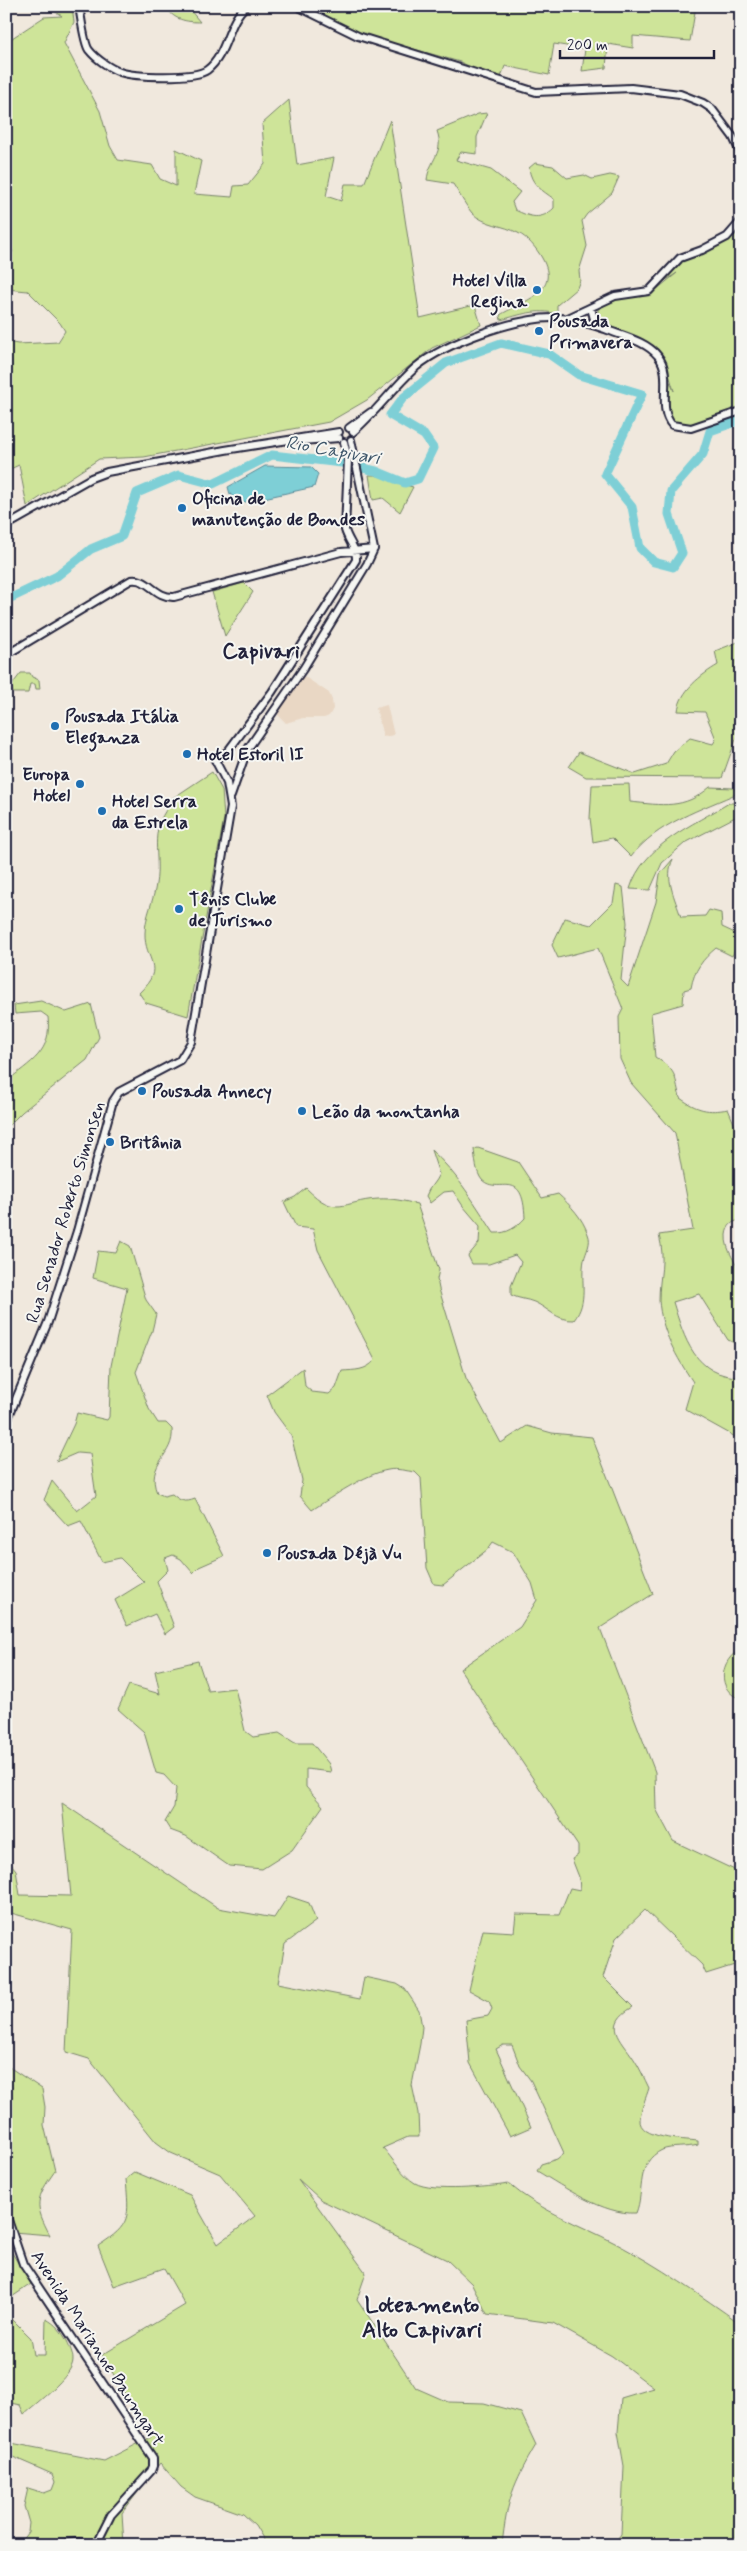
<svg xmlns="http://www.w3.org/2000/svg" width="747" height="2551" font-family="Mynerve,sans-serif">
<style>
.built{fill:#e9d7c4}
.green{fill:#cee499;stroke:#78836a}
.water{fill:#7ecfd6;stroke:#598a98}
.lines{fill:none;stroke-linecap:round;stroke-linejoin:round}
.river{stroke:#7ecfd6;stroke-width:9}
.minor-casing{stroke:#22223b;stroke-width:10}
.minor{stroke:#f6f6f2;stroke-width:6}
.poi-dot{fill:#1f6fb2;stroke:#f6f6f2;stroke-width:2}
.labels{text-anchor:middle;stroke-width:4;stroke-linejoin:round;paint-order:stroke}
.poi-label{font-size:18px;font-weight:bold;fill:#22223b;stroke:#f6f6f2;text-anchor:start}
.street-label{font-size:18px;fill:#22223b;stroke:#f6f6f2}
.water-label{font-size:19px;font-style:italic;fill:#3e566a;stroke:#f6f6f2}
.district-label{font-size:22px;font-weight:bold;fill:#22223b;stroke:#f6f6f2}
</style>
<rect width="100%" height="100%" fill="#f0e8dd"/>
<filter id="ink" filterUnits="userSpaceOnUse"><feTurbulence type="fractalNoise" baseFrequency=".02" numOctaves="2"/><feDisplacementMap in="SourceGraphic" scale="10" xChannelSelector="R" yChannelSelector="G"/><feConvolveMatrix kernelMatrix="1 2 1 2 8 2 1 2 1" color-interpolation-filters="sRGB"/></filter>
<g filter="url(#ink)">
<path class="built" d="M302 675 329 693 332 700 333 709 329 716 324 718H303L286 723 275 712Z
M387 705 394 735 383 737 376 708Z"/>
<path class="green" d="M47 6H72L74 22 64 43 100 111 110 146 118 160 152 165 160 179 176 186V149L201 161 194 194 232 197 234 186 248 185 265 164 262 124 289 100 297 165 334 158 326 196 341 201 345 184H364L390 120 420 318 475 305 481 325 432 348 367 400 329 422 144 457 99 459 27 506 19 465 6 471 12 437 6 438V342L18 344 58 342 65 331 60 323 28 291 6 289V255L13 252 6 238V42L44 17 62 16Z
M166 6H190V10L200 22C187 22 172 20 166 6Z
M303 6H576L585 8 586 6H696L690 41 633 36V48L608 44 606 68 582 71 585 49 554 44 549 75 505 66 501 77 484 73 460 62 350 31Z
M487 113 477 137V154L461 152 456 160 491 170 520 192 512 202 515 210C530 217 541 221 554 208V199C542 190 531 185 529 168L535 163 553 166 567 178 584 175 592 179 610 175 619 177 612 193 587 214 582 221 587 246 579 271 580 280 577 288 557 305V314C538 308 519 315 501 320L500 315C525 300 561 292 542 258 537 249 527 237 518 233 504 225 484 225 472 213 465 205 459 193 453 184L427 180C429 160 445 153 437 131L478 114Z
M741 217V410L686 428 674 426 669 419 668 377 674 391 666 364 658 353 605 329 598 321V305L624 294H651L677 273 663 282C678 260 681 258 707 251L702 255 739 233 728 238 739 227Z
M369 475C383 474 398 484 413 487L400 512 383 498 373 500Z
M244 583 253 592 225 636 212 592Z
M738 642H741V733L736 739 722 778 586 777 569 767 579 752 635 774 666 764 674 751 690 738 713 744 716 739 705 712 678 711C680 691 701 675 718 665L715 651Z
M21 673H30L32 677 39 680 40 689H36L35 684H30L28 693H13L11 686Z
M212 772 222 790 224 818 188 1016 146 1003 139 993C167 966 144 961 145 933 145 917 154 900 156 884 161 854 148 833 169 806L167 802Z
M629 784 630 802C662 805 684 810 710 787L733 788 740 792C703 809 656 823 631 857L612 838 593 842 590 818 592 785Z
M729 803H741V814L685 843 662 863 650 890 630 889C643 845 693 825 729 803Z
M673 859C664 878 675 898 681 917L705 916 709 910 721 913 722 927 737 934 739 943 732 956 716 948C703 959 694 970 691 988L684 990 683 1004 651 1013 655 1057C677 1071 674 1074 680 1098 697 1110 708 1113 728 1109L741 1140V1220C732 1221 727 1226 726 1235 725 1251 737 1262 741 1276 744 1289 741 1330 741 1346L728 1340 699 1294 673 1302C684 1338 695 1377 741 1377V1440L685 1409 693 1382C677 1358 661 1331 659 1300 659 1275 666 1262 659 1235L693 1230 675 1133 631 1083 620 1059 619 1017 623 1009 598 948 558 958 552 945 565 918 591 925 613 903 616 885 623 887 627 923 621 980 628 987 656 902 660 874Z
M41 1001 66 1012 91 1004 99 1037 87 1060 22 1112 6 1128V1082C31 1061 52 1053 48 1017L41 1012 15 1014 14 1005Z
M478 1148 518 1162 542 1198 558 1194C571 1206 582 1217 588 1234 592 1243 586 1251 584 1260 580 1281 589 1301 574 1320 557 1321 548 1308 534 1302 527 1299 519 1299 511 1295V1286L521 1262 515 1255 489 1264H472L468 1256 479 1243 480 1226 463 1206 453 1191 444 1192 430 1203 426 1196C429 1187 435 1183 439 1174L431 1150C457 1173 475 1204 494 1233 507 1234 517 1227 525 1218 523 1166 499 1196 482 1180 476 1173 475 1158 474 1149Z
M306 1188C337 1219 342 1201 378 1199 392 1198 404 1201 417 1204L439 1270 437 1279 439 1289 466 1378 501 1443 527 1426 552 1433 592 1437 653 1594 600 1628 655 1772 656 1809 673 1841 741 1873V1963L706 1974 702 1965 645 1910 616 1938 603 1977 633 2007C602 2025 621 2039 634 2059 640 2068 644 2078 649 2088 646 2098 641 2108 640 2119 638 2139 683 2139 698 2141V2145C687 2148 672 2146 662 2150 635 2163 645 2191 636 2213 604 2215 564 2187 537 2171L541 2164 557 2159 564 2153 531 2081 520 2066 512 2045H503L496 2049 531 2127 510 2136 470 2063 466 2020 488 2016 492 2009 489 2001 469 1990 483 1930 514 1932 516 1914 559 1915 570 1888 580 1890 579 1877 572 1859 578 1855V1846L460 1669 520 1627 537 1600 532 1583 513 1552 493 1542 488 1549 443 1585 434 1584 427 1568 421 1478 415 1472C407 1471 396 1468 388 1470 365 1474 332 1497 312 1510L300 1496 302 1480 291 1435 274 1412 267 1395 303 1368 305 1386 312 1392 329 1394 336 1388 342 1371C355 1370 366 1371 375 1360L318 1250 313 1229 296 1227 284 1202 295 1197Z
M121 1241 130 1246 146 1300 156 1314 152 1331 136 1372 149 1409 158 1423H166L172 1429C175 1456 145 1463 157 1493L164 1496 172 1494C180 1501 185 1503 195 1499L224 1556 199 1567 193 1573 181 1559 173 1555 165 1558 168 1570 157 1581 174 1627 165 1634 155 1614 127 1626 115 1600 144 1582 120 1558 102 1562 81 1521 68 1526 44 1500 52 1481 77 1511 96 1496 90 1454 77 1453 56 1462 74 1424 77 1413 107 1420 109 1417 111 1366 127 1288 93 1278 98 1251 116 1253Z
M741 1649V1699C716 1691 719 1660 741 1649Z
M198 1661 208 1691 235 1688 245 1731 253 1737 279 1733 295 1743H312L329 1764 331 1772 306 1769V1787L323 1806 292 1850 262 1869 229 1866 186 1836 170 1830 165 1822 174 1807 176 1788 164 1775 156 1773 144 1732 118 1709 129 1685 160 1694 155 1671Z
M62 1803 218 1908 274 1918 288 1896 309 1903 316 1921 285 1944 278 1983 360 1999 364 1977 397 1984 405 1989 419 2010 422 2027 420 2044 412 2085 418 2113 419 2137H408L383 2148C392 2158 403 2176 415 2183 432 2193 489 2187 509 2184 540 2211 579 2224 615 2243 660 2267 700 2295 741 2324V2545H613L621 2534 624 2466 618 2432 621 2398 654 2388 612 2356 553 2323 487 2314 472 2284 447 2260 321 2200 298 2179 366 2273 357 2299 416 2388 448 2402 484 2403 521 2413 536 2445C513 2484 507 2500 502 2545H267L255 2525 243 2514 195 2497 181 2487 160 2463 122 2513 124 2545H18L28 2532 29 2523 24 2506 28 2488 44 2493 52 2490 55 2482 52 2474 6 2454V2442L104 2461 151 2437 102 2355 185 2305 164 2268 114 2286 98 2246C132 2224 129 2218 126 2179L135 2172 190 2195 218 2244 255 2216 220 2174 171 2153 156 2142 89 2059 66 2052 72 1930 11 1913 6 1916V1865L11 1864 16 1870 20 1895 71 1896Z
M6 2065 42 2089 45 2107 44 2125 55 2171C35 2199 34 2205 50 2235L13 2232 7 2234 12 2253 31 2284 6 2301Z
M6 2313 31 2338 34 2355H45L46 2319C56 2324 62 2332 67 2341 70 2347 73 2354 73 2360 73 2376 36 2403 24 2414L20 2405 6 2402Z"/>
<path class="water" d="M265 466 311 467 318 474 314 487 241 503 230 494 228 487Z"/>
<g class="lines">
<path class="river" d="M6 598 13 597 57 576 91 549 122 536 137 493 179 475 213 484 272 455 342 463 376 471 405 483 418 479 433 448 424 435 390 415 403 398 446 363 501 343 549 354 579 375 642 394 605 474 632 507 640 548 654 562 673 567 682 553 669 514 671 491 703 454 710 431 741 420"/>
<defs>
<path id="minor" d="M79 6C81 16 84 44 89 50 96 59 111 69 120 72 134 77 195 79 207 70 228 54 227 22 246 6
M297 6 358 36 536 92 631 88 680 94 703 103 712 109 733 137 741 154
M591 308 594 319 601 327
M568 318 615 296 649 291 680 258 702 250 727 237 741 221
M349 428 371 412
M353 432C376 412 393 388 416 367 445 343 519 316 557 318 573 318 590 324 605 329 622 336 646 341 658 356 674 376 656 407 672 425L691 428 741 411
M351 440 374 549
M302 441 339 438
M6 526 91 478 107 472 225 450 339 432
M6 655 131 580C148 577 155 598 174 597L341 552 374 549
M231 796 247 750 303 669 367 564 374 549
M6 1423 48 1322 77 1231 113 1101 119 1092 180 1060 191 1042 231 807 227 783 215 760 228 751 272 692 356 560C357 549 348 541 345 530L348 459 344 442
M6 2214 23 2264 153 2458V2466L151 2471 111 2515 96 2545
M39 2545 79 2542 96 2544"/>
</defs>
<use href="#minor" class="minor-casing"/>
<use href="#minor" class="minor"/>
</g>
</g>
<g class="poi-dot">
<circle cx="537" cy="290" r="5"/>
<circle cx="539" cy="331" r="5"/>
<circle cx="182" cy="508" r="5"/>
<circle cx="55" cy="726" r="5"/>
<circle cx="187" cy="754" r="5"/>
<circle cx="80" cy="784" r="5"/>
<circle cx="102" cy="811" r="5"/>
<circle cx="179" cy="909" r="5"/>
<circle cx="142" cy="1091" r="5"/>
<circle cx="302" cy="1111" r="5"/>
<circle cx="110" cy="1142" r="5"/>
<circle cx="267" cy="1553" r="5"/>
</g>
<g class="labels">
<g class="poi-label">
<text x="527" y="286" text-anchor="end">Hotel Villa<tspan x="527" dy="21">Regina</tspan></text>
<text x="549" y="327">Pousada<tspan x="549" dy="21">Primavera</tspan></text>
<text x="192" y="504">Oficina de<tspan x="192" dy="21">manutenção de Bondes</tspan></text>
<text x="65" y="722">Pousada Itália<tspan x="65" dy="21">Eleganza</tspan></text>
<text x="197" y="760">Hotel Estoril II</text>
<text x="70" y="780" text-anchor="end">Europa<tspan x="70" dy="21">Hotel</tspan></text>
<text x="112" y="807">Hotel Serra<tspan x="112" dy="21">da Estrela</tspan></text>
<text x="189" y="905">Tênis Clube<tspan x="189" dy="21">de Turismo</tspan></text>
<text x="152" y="1097">Pousada Annecy</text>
<text x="312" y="1117">Leão da montanha</text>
<text x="120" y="1148">Britânia</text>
<text x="277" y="1559">Pousada Déjà Vu</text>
</g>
<g class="street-label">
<text transform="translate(65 1212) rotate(-73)" y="6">Rua Senador Roberto Simonsen</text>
<text transform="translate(98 2348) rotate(57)" y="6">Avenida Marianne Baumgart</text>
</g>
<g class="water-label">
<text transform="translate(333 449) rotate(10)" y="7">Rio Capivari</text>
</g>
<g class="district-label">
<text x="261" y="658">Capivari</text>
<text x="422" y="2312">Loteamento<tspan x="422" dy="25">Alto Capivari</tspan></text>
</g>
</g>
<rect width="747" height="2551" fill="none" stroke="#f6f6f2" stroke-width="25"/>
<rect x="12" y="12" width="722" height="2526" fill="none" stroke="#22223b" stroke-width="2" filter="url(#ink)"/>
<path d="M560 50v8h154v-8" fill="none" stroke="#22223b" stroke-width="2.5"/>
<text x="567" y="50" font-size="15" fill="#22223b" stroke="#f6f6f2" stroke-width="4" paint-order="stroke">200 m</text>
</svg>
